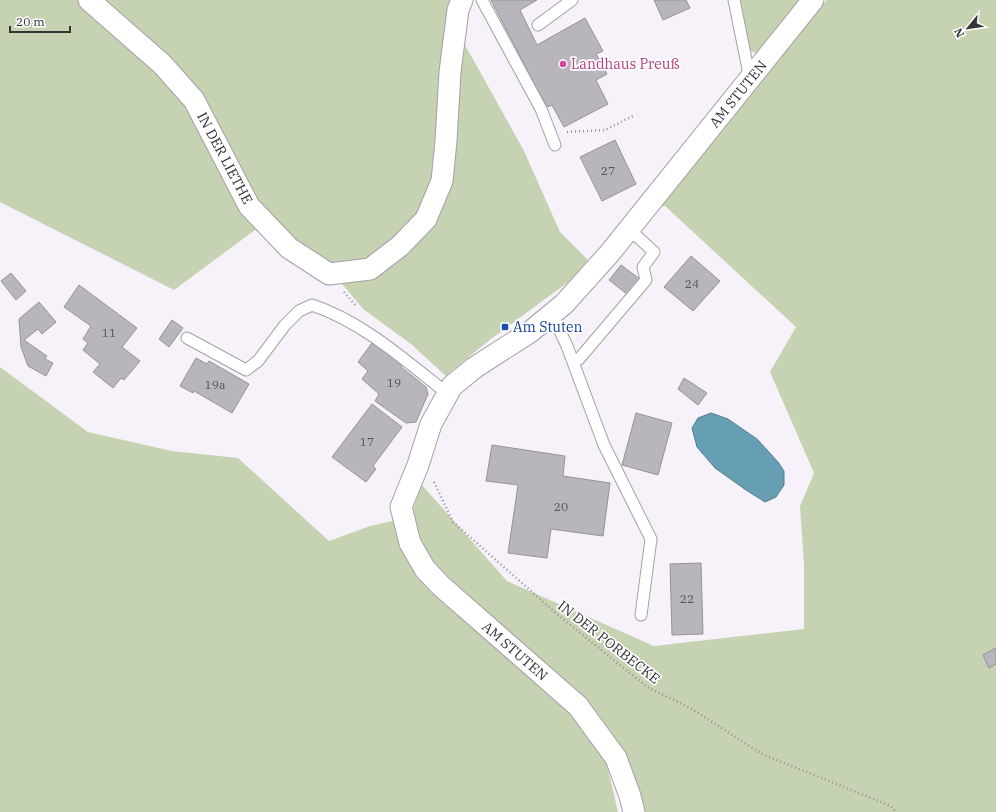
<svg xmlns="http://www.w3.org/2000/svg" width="996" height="812" font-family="'IBM Plex Serif',serif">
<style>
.green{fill:#c5d3b2}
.water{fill:#669fb3;stroke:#577e8d}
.building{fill:#b9b5bc;stroke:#969299}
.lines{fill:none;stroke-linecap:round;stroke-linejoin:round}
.lane-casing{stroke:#a4a0a7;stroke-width:13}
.street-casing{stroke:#a4a0a7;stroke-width:23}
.path{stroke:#939095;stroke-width:2.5;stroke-dasharray:1 3;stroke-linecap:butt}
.lane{stroke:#fff;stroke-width:11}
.street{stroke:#fff;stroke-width:21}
.hotel-dot{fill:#d1479c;stroke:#fff;stroke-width:1.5}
.transit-dot{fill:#1a4fb4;stroke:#fff;stroke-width:1.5}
.labels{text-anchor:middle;stroke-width:3.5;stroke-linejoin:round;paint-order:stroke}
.number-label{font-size:12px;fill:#555357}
.hotel-label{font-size:14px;fill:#b23c85;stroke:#fff;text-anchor:start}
.street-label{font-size:14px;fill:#343235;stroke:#fff}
.transit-label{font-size:14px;fill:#164399;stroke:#fff;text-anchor:start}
</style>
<rect width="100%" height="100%" fill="#f7f2f9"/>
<path class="green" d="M0 0H82L190 103 259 227 174 290 0 202Z
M96 0H456L442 140 424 215 367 263 326 267 256 207 218 133Z
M738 0H803L758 53 752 52 749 47Z
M827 0H996V812H641L629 765 608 769 618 812H0V367L88 432 172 451 238 458 329 541 370 526 410 517 422 485 507 581 654 646 804 629V564L800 506 814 473 770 372 796 327 665 206 659 207Z
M460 36 524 151 560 232 588 260 571 280 491 339 449 373 447 377 411 344 363 309 337 278 429 225Z"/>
<path class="water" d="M711 413 728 419 757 439 778 462 784 471V485L776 497 765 502 746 490 715 468 697 447 692 428 698 418Z"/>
<path class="building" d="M491 0H537L520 10 537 45 585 18 603 51 596 54 607 74 596 80 608 104 564 127 552 105 548 107 539 93Z
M654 0H686L690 8 663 20Z
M615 140 636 184 602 201 580 157Z
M691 256 720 281 693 311 664 287Z
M621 265 640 279 628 295 609 280Z
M11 273 26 291 16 300 1 281Z
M79 285 137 328 122 347 140 361 124 380 121 378 113 388 93 372 100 364 83 350 88 343 83 339 91 326 64 307Z
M39 302 56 322 42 334 38 329 24 340 47 356 45 359 53 363 46 376 28 366 21 347 19 319Z
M172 320 183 328 169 347 159 339Z
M372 343 404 364 401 367 426 387 428 394 416 422 406 423 375 401 379 394 362 379 368 371 358 362Z
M196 358 207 364 209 361 249 384 232 413 194 391 193 393 180 386Z
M684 378 707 393 698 405 678 389Z
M372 404 402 427 373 466 376 469 366 482 332 457Z
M636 413 672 423 658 475 622 465Z
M492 445 565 456 563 476 610 483 603 536 551 529 547 558 508 553 518 485 486 481Z
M701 563 703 634 672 635 670 564Z
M996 648V664L989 668 983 655Z"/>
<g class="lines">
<defs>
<path id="lane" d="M482 0 541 109 555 145
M734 0 750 79
M538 25 572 0
M552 314 567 346 604 445 651 539 641 615
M187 338 246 370 258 361 285 325 299 311 312 305C363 322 406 361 448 394
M573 361 579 359 646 280 643 267 654 252 629 229"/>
<path id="street" d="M89 0 162 64 194 100 249 206 289 248 329 274 370 269 400 246 426 219 442 181 446 141 450 72 458 10 462 0
M634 812 630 796 616 758 578 706 440 585 425 569 410 543 401 507 418 465 431 424 452 386 474 368 530 332 564 304 609 254 813 0"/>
</defs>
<use href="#lane" class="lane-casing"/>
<use href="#street" class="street-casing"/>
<path class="path" d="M567 132 605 130 635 115
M344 292 357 307
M434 482 453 522 558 615 647 687 692 709 762 754 891 806 896 812"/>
<use href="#lane" class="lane"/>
<use href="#street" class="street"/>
</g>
<circle class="hotel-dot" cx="563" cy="64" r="4"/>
<rect class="transit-dot" x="501" y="323" width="8" height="8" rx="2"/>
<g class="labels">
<g class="number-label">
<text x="608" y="175">27</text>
<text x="692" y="288">24</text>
<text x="109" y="337">11</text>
<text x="394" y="387">19</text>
<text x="215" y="389">19a</text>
<text x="367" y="446">17</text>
<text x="561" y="511">20</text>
<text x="687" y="603">22</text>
</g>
<g class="hotel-label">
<text x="571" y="69">Landhaus Preuß</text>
</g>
<g class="street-label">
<text transform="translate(738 94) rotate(-51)" y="5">AM STUTEN</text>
<text transform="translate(225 158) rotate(62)" y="5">IN DER LIETHE</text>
<text transform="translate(609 642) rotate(38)" y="5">IN DER PORBECKE</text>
<text transform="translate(515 651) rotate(41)" y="5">AM STUTEN</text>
</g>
<g class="transit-label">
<text x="513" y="332">Am Stuten</text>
</g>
</g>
<g transform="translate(968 28) rotate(241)" stroke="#ffffff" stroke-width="3" paint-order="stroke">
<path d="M0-3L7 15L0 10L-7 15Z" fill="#343235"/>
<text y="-6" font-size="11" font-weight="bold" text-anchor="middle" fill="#343235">N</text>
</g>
<path d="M10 26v6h60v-6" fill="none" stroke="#343235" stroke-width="2"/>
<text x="16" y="26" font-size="12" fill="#343235" stroke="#ffffff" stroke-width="3" paint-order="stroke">20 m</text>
</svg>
